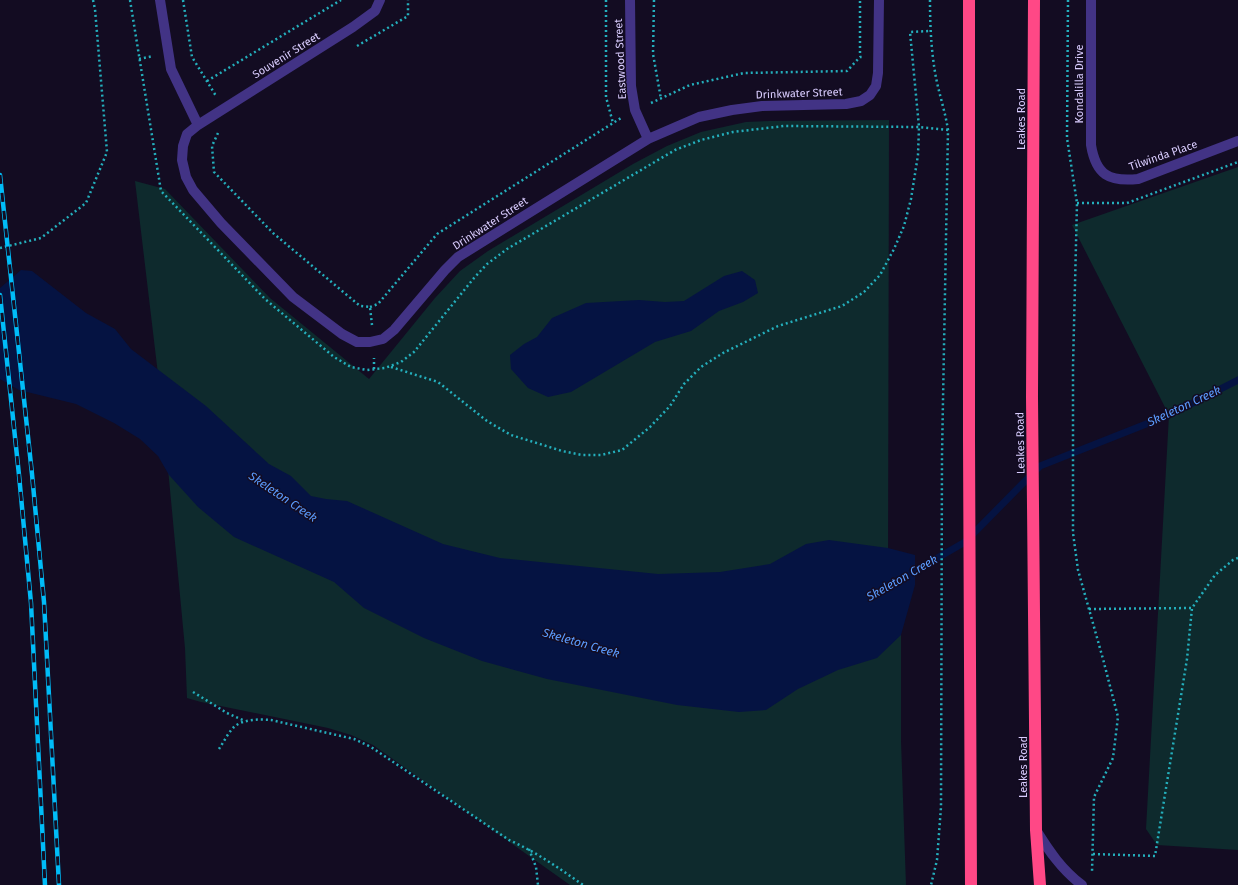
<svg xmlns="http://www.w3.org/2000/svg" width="1238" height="885" font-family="'Fira Sans',sans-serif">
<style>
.green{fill:#0e2a2d}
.water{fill:#051342}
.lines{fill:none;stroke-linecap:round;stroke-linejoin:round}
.stream{stroke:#051342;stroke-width:7}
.path{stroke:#24afbc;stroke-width:2.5;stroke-dasharray:2 3;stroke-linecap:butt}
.minor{stroke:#423385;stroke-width:10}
.highway{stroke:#ff4886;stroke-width:12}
.rail-casing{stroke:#00bcf8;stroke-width:4.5}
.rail{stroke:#130c22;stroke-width:3;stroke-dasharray:9;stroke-linecap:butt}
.labels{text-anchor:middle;stroke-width:3;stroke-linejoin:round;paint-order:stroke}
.street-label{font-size:11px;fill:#dacdff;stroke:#130c22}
.water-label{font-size:12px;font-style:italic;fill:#5b9cff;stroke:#130c22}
</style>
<rect width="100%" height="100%" fill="#130c22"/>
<path class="green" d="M889 120 888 577 901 584V741L906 885H570L373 745 351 735 328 728 201 702 187 698 185 648 163 416 135 181 165 189 270 298 369 379 435 298 460 271 488 251 633 164 667 146 701 132 746 122 770 121Z
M1238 167V850L1157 845 1146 829 1169 415 1072 225Z"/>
<path class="water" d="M21 270 32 271 86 313 115 329 131 349 206 406 269 464 291 476 311 496 326 499 347 501 443 544 500 558 658 574 720 572 770 564 806 544 829 540 888 548 915 555V585L901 635 877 658 838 670 798 689 766 710 739 712 677 705 547 679 482 661 424 638 364 608 334 582 234 537 198 507 169 475 158 456 140 439 114 423 76 404 19 390 0 379V288Z
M742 271 755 280 758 293 743 302 719 311 691 331 655 342 571 392 548 397 528 388 511 369 510 355 524 344 537 337 552 318 586 303 639 300 665 302 684 301 724 276Z"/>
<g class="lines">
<path class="stream" d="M908 575 965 542 1040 466 1169 415 1238 380"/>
<path class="path" d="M130 0 161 191 265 299 334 357 351 367 367 370 385 368 401 362 414 352 474 278 487 264 507 249 675 150 701 140 733 132 784 126 919 127 948 130
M183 0 192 57 216 96
M606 0V97L613 123
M654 0 653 54 661 99
M930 0C930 24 931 48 935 72 938 91 945 110 948 130L942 455 941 807 937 860 931 885
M1068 0 1067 138 1077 203 1073 366V533L1078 570 1103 659 1118 717 1113 758 1094 797 1092 872
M357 46 408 16V0
M860 53V0
M139 59 153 56
M207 81 341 0
M651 103 690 85 744 73 847 71 860 57H862
M218 133 212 146 214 172 273 233 360 306 370 307 372 325
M1077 203H1127L1238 162
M0 248 41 238 86 203 107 152 95 9 93 0
M370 307 378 304 437 234 621 118
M391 367 438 382 487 421 511 435 562 451 582 455H601L622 450 650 427 670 406 684 384 701 367 723 353 778 326 842 306 864 292 880 275 894 249 904 226 911 199 918 155 919 127 910 32 930 31
M374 369V358
M1089 609 1192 608
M193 692 227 713 245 721
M219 749C223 743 228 733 234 727 243 719 259 719 271 720L354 739 371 747 509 840C536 852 559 868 583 885
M529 849 536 867 538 885
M1093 854 1155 856 1187 659 1192 608 1215 575 1233 560 1238 558"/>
<path class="minor" d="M160 0 171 69 198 125
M380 0 375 11 353 27 198 125 187 134 183 146 182 160 186 177 193 190 221 223 293 297 342 334 357 342H370L383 339 394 330 445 270 458 257 648 139 699 117 732 110 762 106 846 104 861 101 870 95 876 86 878 73 879 0
M630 0 631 86 635 110 648 139
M1091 0V145C1096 175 1109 182 1138 179L1238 141
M1036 830C1049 851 1062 870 1082 885"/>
<path class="highway" d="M969 0V439L971 885
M1034 0 1032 397 1036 830 1040 885"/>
<defs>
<path id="rail" d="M0 175 32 474 44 602 59 885
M0 295 19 475 31 603 45 885"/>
</defs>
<use href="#rail" class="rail-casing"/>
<use href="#rail" class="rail"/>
</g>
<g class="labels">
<g class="street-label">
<text transform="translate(286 55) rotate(-32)" y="4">Souvenir Street</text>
<text transform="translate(620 59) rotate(-93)" y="4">Eastwood Street</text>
<text transform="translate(1079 84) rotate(-90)" y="4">Kondalilla Drive</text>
<text transform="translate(799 93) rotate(-2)" y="4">Drinkwater Street</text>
<text transform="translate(1021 119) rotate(-90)" y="4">Leakes Road</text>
<text transform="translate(1163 155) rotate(-19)" y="4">Tilwinda Place</text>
<text transform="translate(490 223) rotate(-33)" y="4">Drinkwater Street</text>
<text transform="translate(1020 443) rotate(-91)" y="4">Leakes Road</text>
<text transform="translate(1023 767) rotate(-90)" y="4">Leakes Road</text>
</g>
<g class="water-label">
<text transform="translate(1184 406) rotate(-25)" y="4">Skeleton Creek</text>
<text transform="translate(283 497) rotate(34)" y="4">Skeleton Creek</text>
<text transform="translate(902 578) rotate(-30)" y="4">Skeleton Creek</text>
<text transform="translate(581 643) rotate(16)" y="4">Skeleton Creek</text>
</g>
</g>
</svg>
